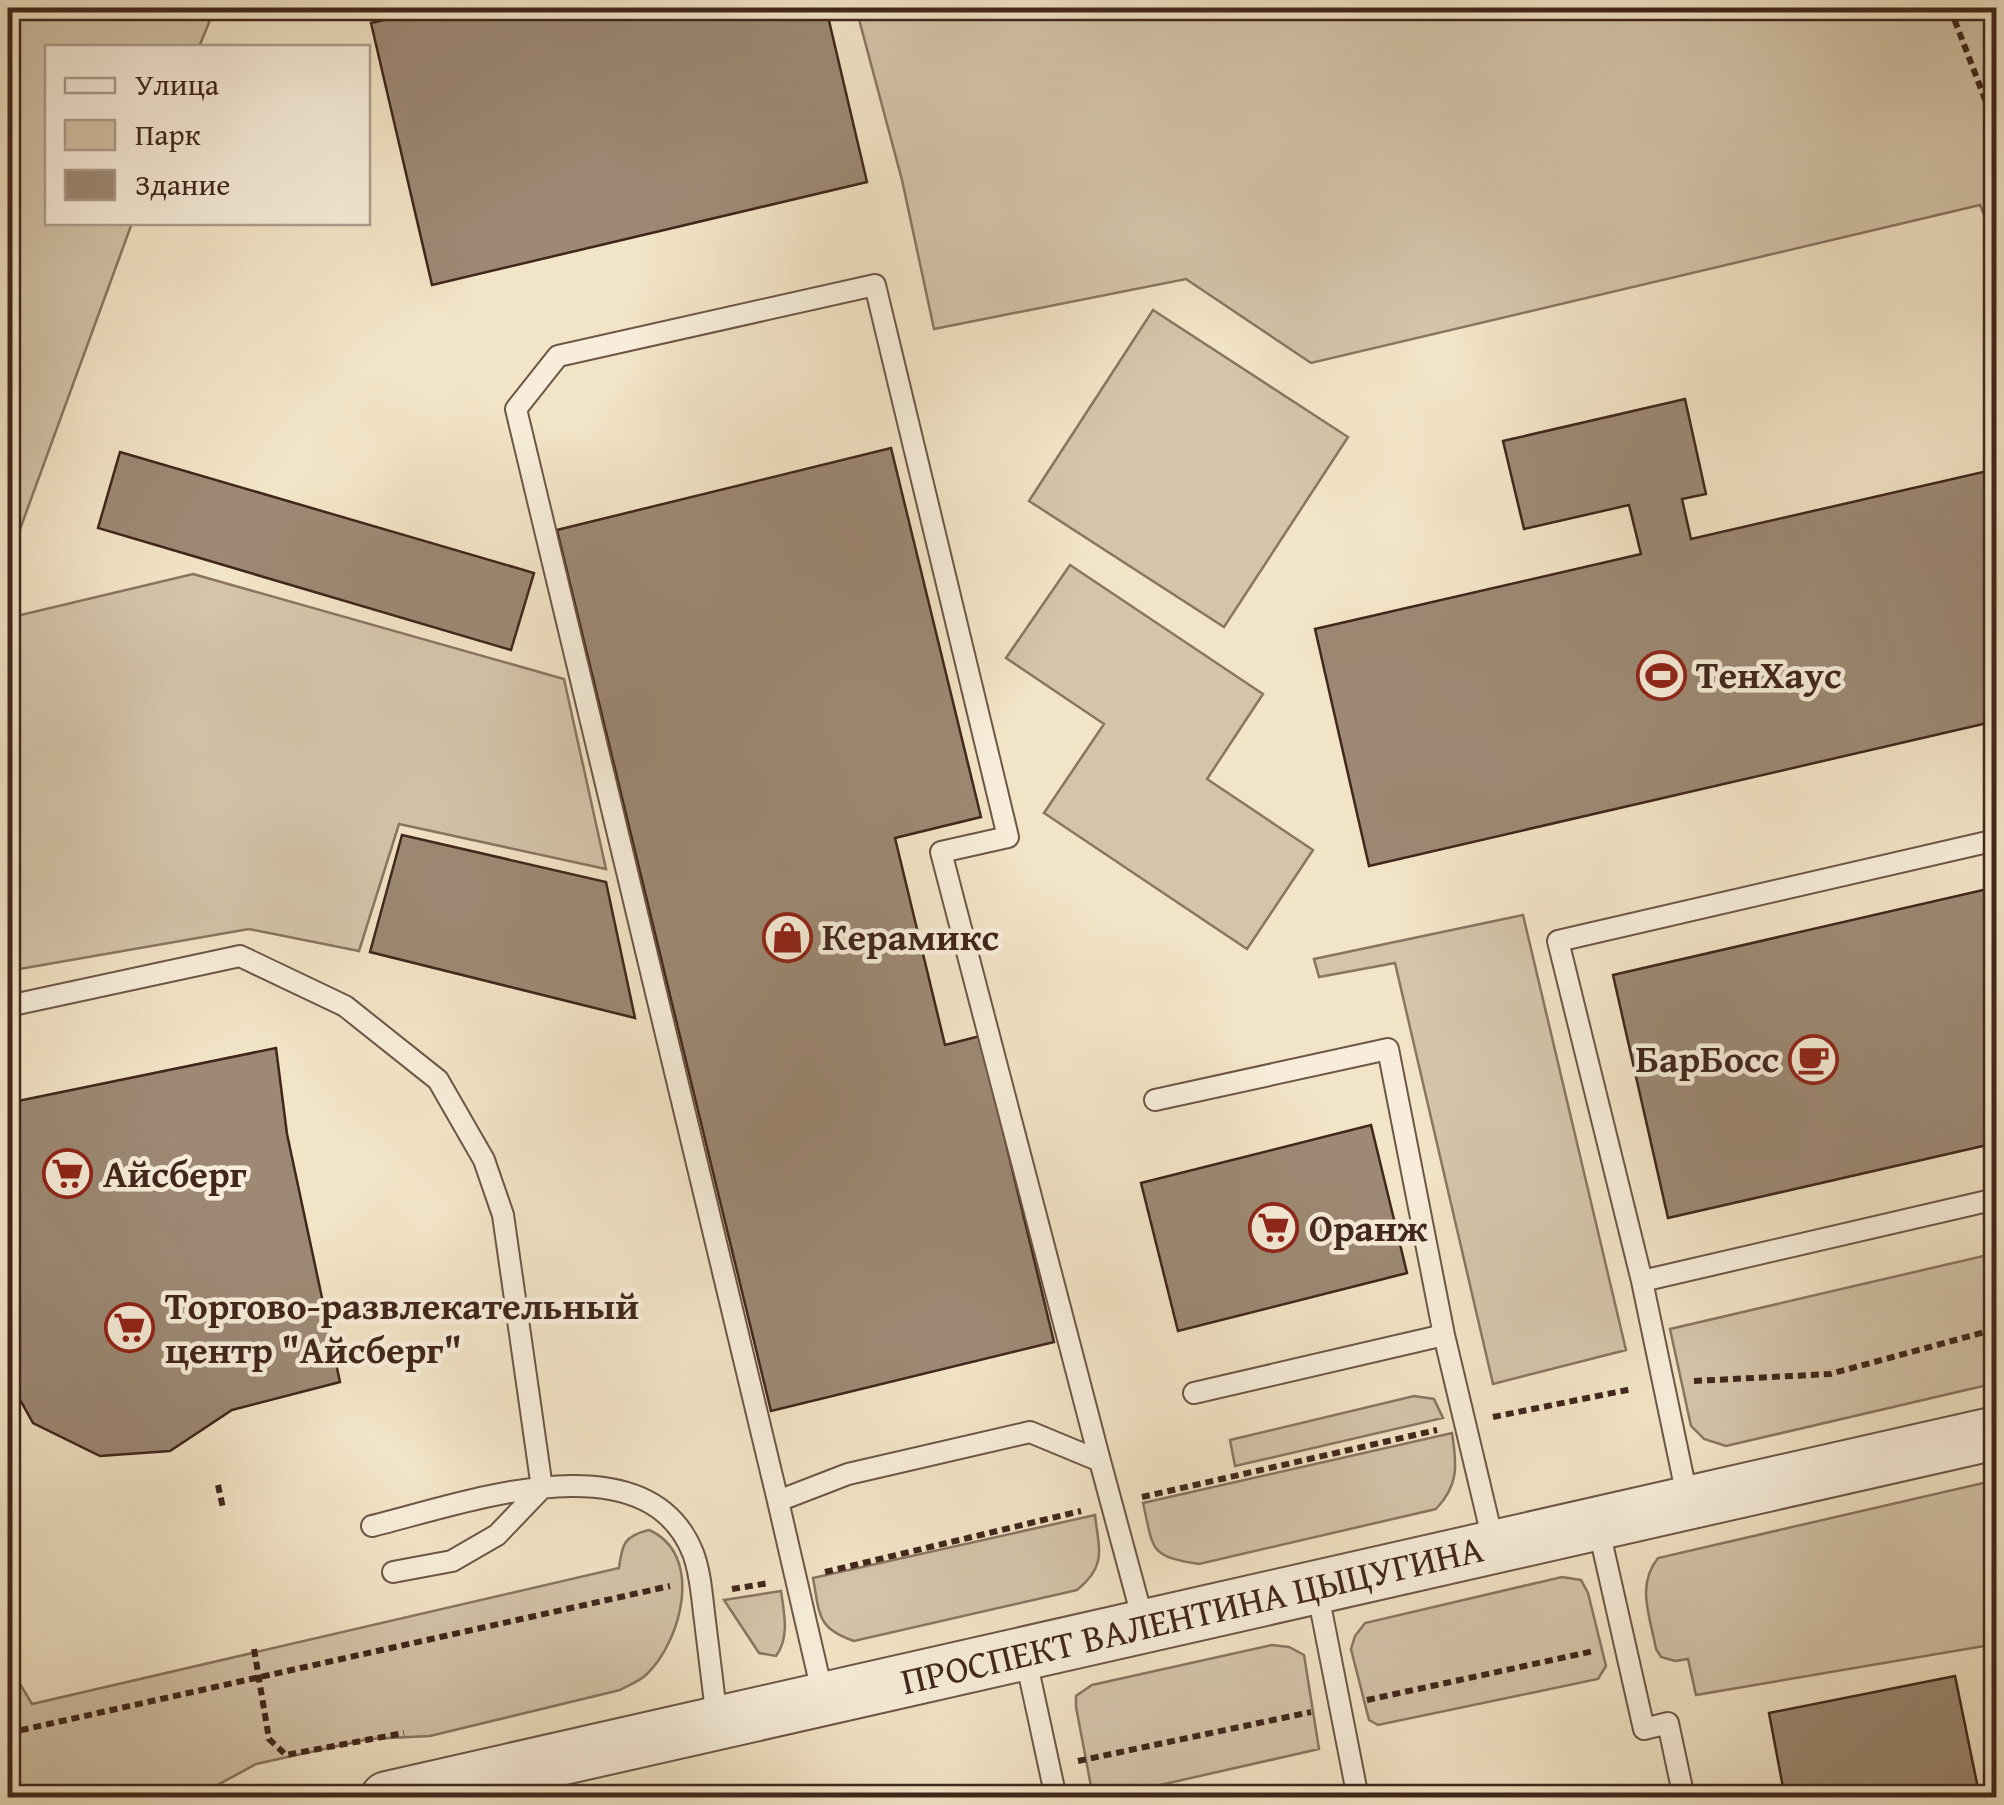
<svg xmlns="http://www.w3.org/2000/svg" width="2004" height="1805" font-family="'Gentium Book Plus',serif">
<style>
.green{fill:#d4c4a9;stroke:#8a7562;stroke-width:2.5}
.building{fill:#9d8974;stroke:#41261c;stroke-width:2.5}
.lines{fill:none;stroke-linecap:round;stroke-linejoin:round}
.service-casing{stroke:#6d5646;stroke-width:24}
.tertiary-casing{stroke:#6d5646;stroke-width:56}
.path{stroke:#41261c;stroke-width:6;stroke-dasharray:8 5;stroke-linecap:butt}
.service{stroke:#f7edda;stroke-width:20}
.tertiary{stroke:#f7edda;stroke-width:52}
.labels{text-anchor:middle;stroke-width:9;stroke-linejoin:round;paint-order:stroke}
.poi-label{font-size:38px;font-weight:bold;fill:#41261c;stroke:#f7edda;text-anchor:start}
.street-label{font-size:38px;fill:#41261c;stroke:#f7edda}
</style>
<rect width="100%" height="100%" fill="#f2e4c6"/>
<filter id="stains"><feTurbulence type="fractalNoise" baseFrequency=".002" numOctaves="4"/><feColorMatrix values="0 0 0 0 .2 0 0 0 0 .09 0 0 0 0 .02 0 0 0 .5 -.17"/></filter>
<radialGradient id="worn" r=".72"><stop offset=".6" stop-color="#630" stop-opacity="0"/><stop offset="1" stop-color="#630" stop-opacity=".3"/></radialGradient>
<path class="green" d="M8 8H215L199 47 48 48V222L132 223 8 562V150L12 111 8 112Z
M856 8H1996V242L1980 205 1311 363 1186 279 934 329 902 180Z
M1153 310 1348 437 1224 627 1029 501Z
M1070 565 1263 694 1207 779 1313 850 1247 949 1044 813 1104 724 1006 658Z
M193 574 564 679 606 869 399 824 359 951 249 929 8 971V618Z
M1523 915 1626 1350 1493 1384 1395 963 1319 977 1314 959Z
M1996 1253V1383L1726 1446 1704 1439 1691 1426 1670 1329Z
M1414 1396 1434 1399 1443 1418 1235 1466 1230 1440Z
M1452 1433C1457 1465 1459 1485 1436 1509L1199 1564C1148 1556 1154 1550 1143 1503Z
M1996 1480V1644L1696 1695 1688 1659 1675 1661 1661 1657 1656 1649C1650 1616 1636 1585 1658 1558Z
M1095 1515C1099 1550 1107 1566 1077 1590L854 1641C816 1628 820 1614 813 1578Z
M649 1530C704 1554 682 1640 647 1674 640 1681 629 1685 620 1690L430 1736 369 1739 256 1764 212 1788 170 1797 8 1795V1679L20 1684 32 1704 619 1568C622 1544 624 1536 649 1530Z
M1562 1577 1581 1580 1588 1593 1606 1666 1598 1679 1378 1725 1369 1720 1351 1649 1355 1636 1365 1623Z
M781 1591C784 1613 790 1637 776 1656L759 1653 724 1600Z
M1272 1645 1289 1647 1304 1655 1319 1749 1107 1797H1093L1076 1707V1696L1092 1685Z"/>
<path class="building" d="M436 8H826L867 182 432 285 371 23Z
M1685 399 1706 494 1682 499 1691 539 1996 469V721L1369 866 1315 629 1641 554 1629 505 1524 529 1503 441Z
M891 448 981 817 895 838 945 1045 980 1036 1054 1342 771 1411 557 530Z
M120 452 534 573 511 650 98 528Z
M402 835 606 882 635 1018 370 952Z
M1996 887V1143L1668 1218 1613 975Z
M276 1048 287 1134 340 1382 232 1410 170 1451 100 1456 33 1423 8 1378V1103Z
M1371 1125 1407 1273 1178 1331 1141 1183Z
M1955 1676 1980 1798H1785L1769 1713Z"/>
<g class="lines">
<defs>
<path id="service" d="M8 1006 240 956 345 1006 438 1080 484 1160 503 1215 542 1488 497 1535 452 1561 393 1572
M1155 1100 1388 1049 1444 1335 1494 1545
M1642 1281 1996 1199
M1194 1393 1444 1335
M778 1501 516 409 558 356 875 285 1008 837 941 852 1100 1461
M1688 1501 1642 1281 1558 941 1996 840
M372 1526C462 1504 646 1435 693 1553 701 1574 702 1599 705 1621 709 1654 713 1687 717 1720
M1598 1526 1644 1729 1668 1723 1684 1798
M1317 1589 1358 1798
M1025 1655 1056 1798
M823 1696 778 1501 848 1474 1030 1432 1100 1461 1144 1624"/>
<path id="tertiary" d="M387 1798 1996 1433"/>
</defs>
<use href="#service" class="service-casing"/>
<use href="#tertiary" class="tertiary-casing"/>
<path class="path" d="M1950 8 1996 128
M1984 96 1996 91
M1694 1381 1830 1374 1996 1329
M1493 1417 1632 1389
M218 1485 223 1508
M1142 1497 1437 1430
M825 1572 1081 1511
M732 1589 769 1583
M254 1649 269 1739 286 1755 404 1733
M1367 1700 1594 1651
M8 1733 670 1586
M1078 1761 1311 1712
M634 1798 648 1792"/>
<use href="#service" class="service"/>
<use href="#tertiary" class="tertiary"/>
</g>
<defs>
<symbol id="stadium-ring" viewBox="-11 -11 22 22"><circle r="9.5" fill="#f7edda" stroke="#8f2418" stroke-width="1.5"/><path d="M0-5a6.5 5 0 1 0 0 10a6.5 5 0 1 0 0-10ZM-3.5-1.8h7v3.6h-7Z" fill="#8f2418"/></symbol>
<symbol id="shop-ring" viewBox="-11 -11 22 22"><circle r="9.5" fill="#f7edda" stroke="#8f2418" stroke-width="1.5"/><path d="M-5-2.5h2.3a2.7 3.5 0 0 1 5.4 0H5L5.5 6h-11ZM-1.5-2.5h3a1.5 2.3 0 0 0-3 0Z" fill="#8f2418"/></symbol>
<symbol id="cafe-ring" viewBox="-11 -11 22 22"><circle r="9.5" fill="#f7edda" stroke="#8f2418" stroke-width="1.5"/><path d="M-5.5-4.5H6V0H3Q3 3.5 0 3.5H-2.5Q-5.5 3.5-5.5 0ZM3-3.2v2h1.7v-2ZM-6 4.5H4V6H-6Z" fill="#8f2418"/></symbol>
<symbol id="supermarket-ring" viewBox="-11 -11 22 22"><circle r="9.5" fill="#f7edda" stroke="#8f2418" stroke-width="1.5"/><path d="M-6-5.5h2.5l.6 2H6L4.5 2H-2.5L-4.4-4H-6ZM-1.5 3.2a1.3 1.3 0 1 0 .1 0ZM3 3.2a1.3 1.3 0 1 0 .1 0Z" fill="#8f2418"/></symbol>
</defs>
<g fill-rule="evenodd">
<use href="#stadium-ring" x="1634" y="648" width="55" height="55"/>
<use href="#shop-ring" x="760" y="910" width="55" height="55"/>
<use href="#cafe-ring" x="1786" y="1032" width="55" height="55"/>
<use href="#supermarket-ring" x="40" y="1146" width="55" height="55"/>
<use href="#supermarket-ring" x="1246" y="1200" width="55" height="55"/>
<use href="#supermarket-ring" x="102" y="1300" width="55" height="55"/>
</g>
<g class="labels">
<g class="poi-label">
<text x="1696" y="688">ТенХаус</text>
<text x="822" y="950">Керамикс</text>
<text x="1779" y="1072" text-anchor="end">БарБосс</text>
<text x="103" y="1187">Айсберг</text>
<text x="1309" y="1241">Оранж</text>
<text x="165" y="1319">Торгово-развлекательный<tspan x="165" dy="44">центр "Айсберг"</tspan></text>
</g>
<g class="street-label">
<text transform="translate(1192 1615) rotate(-13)" y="13">ПРОСПЕКТ ВАЛЕНТИНА ЦЫЦУГИНА</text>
</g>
</g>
<rect width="2004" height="1805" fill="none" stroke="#f2e4c6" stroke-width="40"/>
<rect x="10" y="10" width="1984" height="1785" fill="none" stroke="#41261c" stroke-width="5"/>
<rect x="20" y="20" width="1964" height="1765" fill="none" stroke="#41261c" stroke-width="2.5"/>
<rect x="45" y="45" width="325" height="180" fill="#f7edda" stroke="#ae9d8e" stroke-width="2.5"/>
<rect x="65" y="78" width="50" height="15" fill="#f7edda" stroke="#ae9d8e" stroke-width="2.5"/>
<text x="135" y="95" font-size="30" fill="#41261c">Улица</text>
<rect x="65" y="120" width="50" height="30" fill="#d4c4a9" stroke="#ae9d8e" stroke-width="2.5"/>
<text x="135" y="145" font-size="30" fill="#41261c">Парк</text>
<rect x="65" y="170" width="50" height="30" fill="#9d8974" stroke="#ae9d8e" stroke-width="2.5"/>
<text x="135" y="195" font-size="30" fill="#41261c">Здание</text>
<rect width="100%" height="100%" filter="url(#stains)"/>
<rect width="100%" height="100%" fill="url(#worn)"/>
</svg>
